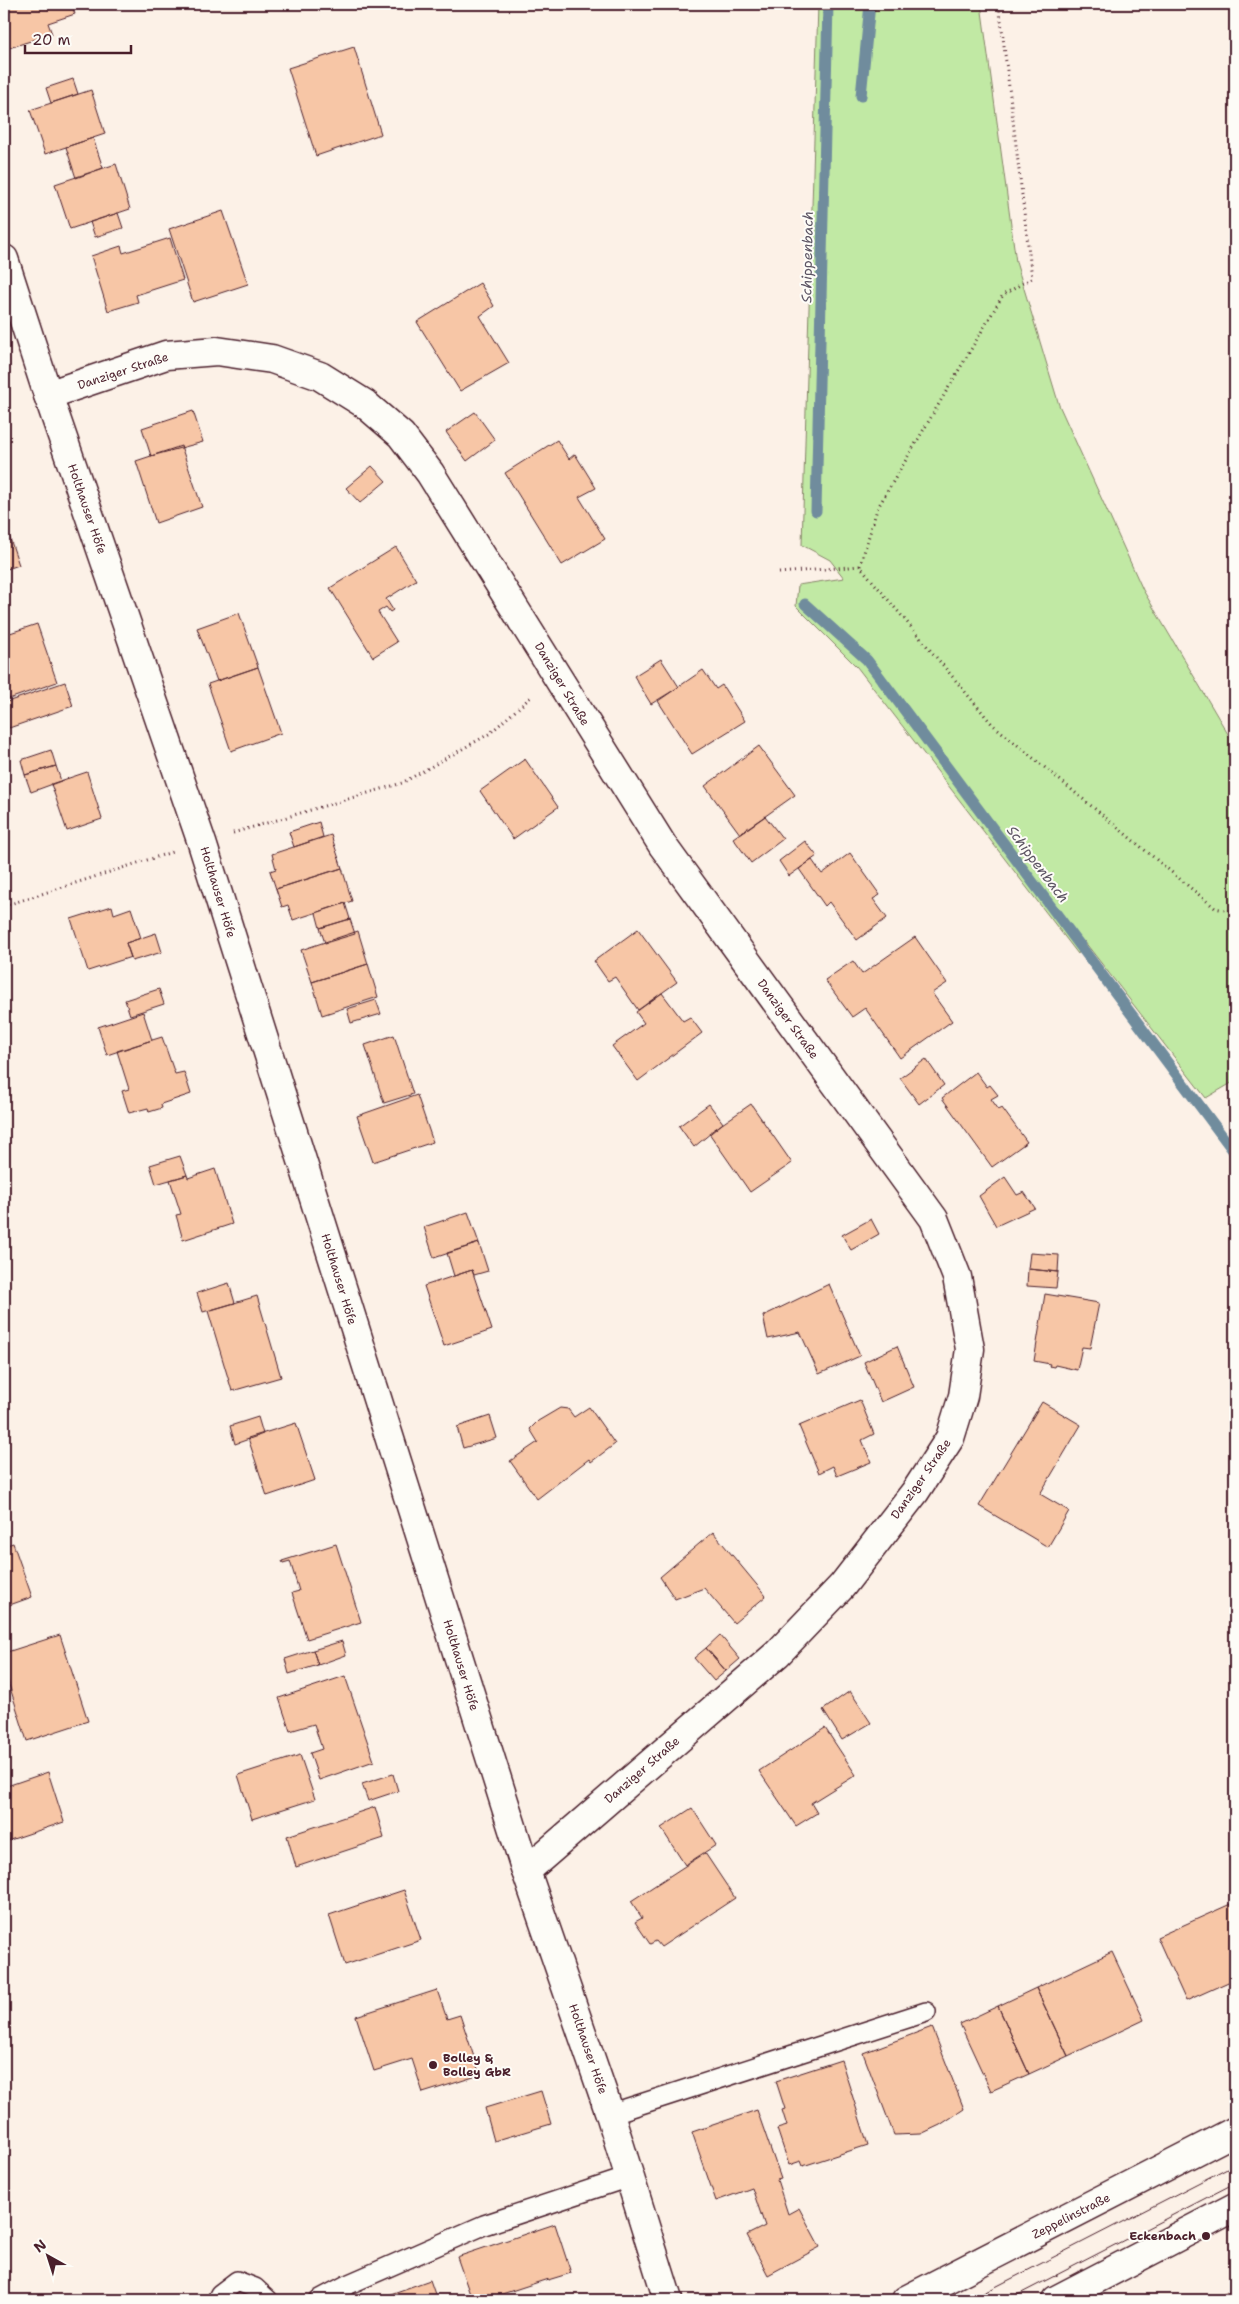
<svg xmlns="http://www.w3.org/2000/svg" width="1239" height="2304" font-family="'Shantell Sans',sans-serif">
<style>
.green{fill:#c1e9a4;stroke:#868468}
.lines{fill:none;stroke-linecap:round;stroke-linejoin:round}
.stream{stroke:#708c9d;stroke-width:11}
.building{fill:#f7c6a6;stroke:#4a1f2b}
.lane-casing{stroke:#4a1f2b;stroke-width:22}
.street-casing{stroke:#4a1f2b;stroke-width:31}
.secondary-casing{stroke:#4a1f2b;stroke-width:31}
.path{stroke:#4a1f2b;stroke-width:3;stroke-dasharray:1 4;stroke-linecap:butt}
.lane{stroke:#fdfcf7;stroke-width:19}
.street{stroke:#fdfcf7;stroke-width:28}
.secondary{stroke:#fdfcf7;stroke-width:28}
.tram{stroke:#4a1f2b;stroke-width:1}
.poi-dot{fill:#4a1f2b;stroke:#fdfcf7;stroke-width:2}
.labels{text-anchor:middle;stroke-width:4;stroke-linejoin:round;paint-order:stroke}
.street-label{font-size:12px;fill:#4a1f2b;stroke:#fdfcf7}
.poi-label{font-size:12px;font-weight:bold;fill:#4a1f2b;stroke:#fdfcf7;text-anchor:start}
.water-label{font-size:14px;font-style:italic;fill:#5d5564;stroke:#fdfcf7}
</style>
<rect width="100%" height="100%" fill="#fcf1e7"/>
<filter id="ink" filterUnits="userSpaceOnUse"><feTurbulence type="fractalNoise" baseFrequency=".02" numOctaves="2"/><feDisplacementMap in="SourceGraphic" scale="10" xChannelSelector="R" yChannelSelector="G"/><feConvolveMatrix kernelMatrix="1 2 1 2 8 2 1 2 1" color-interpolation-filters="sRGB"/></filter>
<g filter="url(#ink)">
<path class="green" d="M818 4H981L1016 262 1059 405 1143 590 1235 746V1081L1206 1098 1084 941 1078 954 857 667 796 606 798 585 844 578 830 560 802 545Z"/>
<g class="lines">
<path class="stream" d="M861 96 870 4
M816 511 828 4
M805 604 867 660 1235 1153"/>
</g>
<path class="building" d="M4 4H71L75 14 48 23 52 34 9 48 4 33Z
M354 47 381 134 316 156 288 68Z
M73 79 78 94 51 103 46 88Z
M91 90 105 134 45 154 30 110Z
M93 138 103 168 76 178 66 147Z
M116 164 130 209 70 229 55 184Z
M223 211 248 284 193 302 169 229Z
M118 213 123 228 95 237 90 222Z
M170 238 183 280 136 295 138 302 108 311 91 256 121 246 123 253Z
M480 283 494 306 480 316 509 363 460 391 417 322Z
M193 411 203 442 151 456 142 428Z
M475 412 495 440 467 461 446 432Z
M557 440 569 459 575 454 596 488 579 497 605 539 562 565 505 473Z
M181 446 202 507 156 523 136 461Z
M372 466 386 481 360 503 346 488Z
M4 521 19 565 4 570Z
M396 547 416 580 386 599 393 610 390 612 386 607 378 612 397 642 373 657 330 588Z
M239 613 258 667 217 681 197 628Z
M37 624 57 682 9 699 4 683V635Z
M661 659 679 687 651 704 634 676Z
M258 667 281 733 231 751 208 684Z
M703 670 716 689 722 685 745 721 692 754 658 701Z
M65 682 73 706 9 728 4 713V703Z
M759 746 795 795 740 834 705 786Z
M51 750 56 766 25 775 21 760Z
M525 759 558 807 513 839 480 791Z
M56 766 61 781 31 792 25 775Z
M87 772 102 819 67 831 51 784Z
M765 816 783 839 751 863 733 838Z
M319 822 323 837 294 847 289 832Z
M331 835 342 868 276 889 270 871 276 869 272 854Z
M805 841 817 856 789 876 779 861Z
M850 853 880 895 873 899 887 918 857 940 829 902 825 906 799 869 812 860 822 874Z
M342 868 352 901 293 920 288 905 282 907 276 889Z
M345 903 350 919 320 928 316 913Z
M112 906 114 914 131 908 141 938 126 943 131 957 88 971 71 919Z
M350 919 355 934 325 943 320 928Z
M638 929 677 982 638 1010 615 977 608 981 594 961Z
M358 931 368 964 312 982 301 950Z
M156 933 162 952 132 961 126 943Z
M915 937 947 983 932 993 952 1021 900 1058 865 1008 852 1017 825 980 853 961 862 974Z
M368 964 378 997 322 1015 312 982Z
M159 989 164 1004 130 1015 125 1000Z
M662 993 683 1021 690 1017 702 1033 638 1081 612 1046 644 1023 636 1012Z
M376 1000 381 1014 351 1023 347 1009Z
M143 1012 152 1040 107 1055 98 1027Z
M394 1035 413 1094 384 1103 365 1045Z
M162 1037 175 1074 184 1072 191 1094 161 1104 162 1108 149 1112 148 1108 129 1113 122 1091 129 1089 117 1051Z
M926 1059 944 1085 919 1104 900 1078Z
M976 1072 987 1087 990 1085 998 1095 991 1099 999 1110 1002 1108 1027 1142 992 1167 942 1098Z
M417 1095 433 1142 373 1162 357 1116Z
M709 1104 723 1123 694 1147 679 1126Z
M751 1104 792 1163 750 1192 709 1133Z
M180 1156 187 1175 156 1184 150 1165Z
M215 1169 232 1224 183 1240 176 1215 181 1214 170 1180 187 1175 188 1178Z
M1005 1177 1017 1195 1024 1192 1035 1208 996 1226 979 1196Z
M468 1212 479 1243 434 1258 424 1227Z
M871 1219 879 1234 851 1250 842 1235Z
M479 1243 488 1271 474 1275 472 1270 454 1276 447 1253Z
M1030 1253 1059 1255 1058 1272 1028 1269Z
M1028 1269 1058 1272 1056 1288 1027 1286Z
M472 1270 492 1330 444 1346 424 1286Z
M229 1283 235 1303 203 1312 197 1293Z
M829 1284 860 1356 819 1374 800 1332 768 1339 763 1316Z
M1045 1294 1099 1303 1090 1348 1082 1347 1077 1370 1055 1365 1054 1367 1049 1366 1050 1364 1034 1361Z
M257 1296 281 1377 232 1391 208 1311Z
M897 1346 914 1387 881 1402 864 1362Z
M860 1400 874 1434 862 1440 871 1462 837 1476 833 1466 819 1473 799 1426Z
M1042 1402 1081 1425 1040 1494 1069 1511 1048 1547 979 1506Z
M589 1407 615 1444 591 1462 589 1459 537 1499 510 1461 538 1442 530 1429 538 1421 560 1408 568 1409 574 1417Z
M490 1416 497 1438 463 1448 457 1427Z
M258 1417 263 1434 235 1444 230 1426Z
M296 1423 315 1480 267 1496 248 1438Z
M713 1532 766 1596 734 1623 704 1588 675 1599 660 1577Z
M13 1543 32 1597 4 1607V1546Z
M336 1544 361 1622 307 1639 292 1593 299 1591 290 1561 283 1563 282 1561Z
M60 1635 88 1721 27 1741 4 1669V1653Z
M720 1635 740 1659 726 1671 706 1648Z
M342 1641 346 1655 318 1665 313 1650Z
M706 1648 726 1671 714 1681 694 1658Z
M313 1650 318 1665 289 1674 285 1659Z
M345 1676 374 1761 319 1780 310 1753 322 1749 314 1724 290 1731 279 1698Z
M850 1691 871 1723 842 1740 823 1710Z
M825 1728 856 1775 811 1803 817 1813 796 1826 759 1771Z
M300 1755 315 1799 252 1819 238 1775Z
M48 1772 64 1822 4 1842V1787Z
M393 1774 398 1791 368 1801 362 1784Z
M375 1807 384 1838 296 1867 287 1836Z
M692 1808 716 1845 685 1865 661 1828Z
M705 1853 735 1898 661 1947 656 1941 650 1944 635 1922 642 1918 631 1901Z
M404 1890 421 1940 345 1965 329 1915Z
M1235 1902V1979L1186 2001 1157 1937Z
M1112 1952 1144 2020 1068 2056 1036 1988Z
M1036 1988 1068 2056 1029 2074 998 2006Z
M437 1990 447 2019 460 2015 480 2075 423 2093 412 2059 374 2071 356 2016Z
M998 2006 1029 2074 991 2091 960 2024Z
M932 2027 964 2109 940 2125 921 2134 894 2135 863 2053Z
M841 2060 868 2145 803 2166 801 2161 789 2165 777 2129 787 2126 782 2110 785 2109 776 2081Z
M541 2091 551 2124 494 2141 485 2108Z
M757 2110 781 2179 777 2180 788 2214 799 2208 820 2247 768 2275 747 2235 765 2226 752 2188 716 2201 692 2132Z
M555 2224 571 2273 548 2280V2279L496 2296 497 2298 489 2300H472L457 2257Z
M430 2280 437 2300H371L385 2296Z
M1230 2291 1235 2300H1212Z"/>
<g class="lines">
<defs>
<path id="lane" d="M610 2114 926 2012
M217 2300 220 2294 237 2281 255 2288 268 2300
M319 2300 349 2284 484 2225 629 2177"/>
<path id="street" d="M48 395 166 355 217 351 272 359 320 376 365 404 401 435 430 473 663 846 934 1219 957 1277 970 1349 963 1396 950 1438 915 1492 842 1586 777 1654 526 1871
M1056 2300 1235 2207"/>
<path id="secondary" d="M4 259 48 395 202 843 526 1871 610 2114 668 2300
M906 2300 1235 2131"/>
</defs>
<use href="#lane" class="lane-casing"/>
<use href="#street" class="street-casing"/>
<use href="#secondary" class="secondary-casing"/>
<path class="path" d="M860 566 877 509 1003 295 1032 278 999 4
M779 573 860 566 992 724 1215 908 1235 912
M233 833 402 783 489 734 532 696
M4 906 172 852"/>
<use href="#lane" class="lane"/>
<use href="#street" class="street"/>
<use href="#secondary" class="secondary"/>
<path class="tram" d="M970 2300 1235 2164
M1008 2300 1235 2183"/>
</g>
</g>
<g class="poi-dot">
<circle cx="433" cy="2065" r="5"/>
<circle cx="1206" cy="2236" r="5"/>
</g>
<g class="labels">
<g class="street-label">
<text transform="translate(123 371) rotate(-18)" y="4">Danziger Straße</text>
<text transform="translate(87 509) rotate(71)" y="4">Holthauser Höfe</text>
<text transform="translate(562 684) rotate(59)" y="4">Danziger Straße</text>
<text transform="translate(218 892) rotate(73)" y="4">Holthauser Höfe</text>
<text transform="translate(788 1019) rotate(54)" y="4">Danziger Straße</text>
<text transform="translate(339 1279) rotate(73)" y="4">Holthauser Höfe</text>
<text transform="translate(921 1479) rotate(-55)" y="4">Danziger Straße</text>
<text transform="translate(461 1665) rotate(73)" y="4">Holthauser Höfe</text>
<text transform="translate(642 1770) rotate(-41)" y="4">Danziger Straße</text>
<text transform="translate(588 2049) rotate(71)" y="4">Holthauser Höfe</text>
<text transform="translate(1071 2216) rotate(-27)" y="4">Zeppelinstraße</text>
</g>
<g class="poi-label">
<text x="443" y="2062">Bolley &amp;<tspan x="443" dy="14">Bolley GbR</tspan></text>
<text x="1196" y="2240" text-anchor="end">Eckenbach</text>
</g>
<g class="water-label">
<text transform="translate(807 257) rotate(-89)" y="5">Schippenbach</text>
<text transform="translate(1038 864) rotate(53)" y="5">Schippenbach</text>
</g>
</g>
<rect width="1239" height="2304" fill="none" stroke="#fdfcf7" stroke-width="20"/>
<rect x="10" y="10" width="1219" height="2284" fill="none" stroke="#4a1f2b" stroke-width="2" filter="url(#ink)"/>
<g transform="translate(48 2256) rotate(321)" stroke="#fdfcf7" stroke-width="4" paint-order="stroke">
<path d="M0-4L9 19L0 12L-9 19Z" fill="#4a1f2b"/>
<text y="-8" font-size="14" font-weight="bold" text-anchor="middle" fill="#4a1f2b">N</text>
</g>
<path d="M25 45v8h106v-8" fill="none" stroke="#4a1f2b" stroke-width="2.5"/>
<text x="32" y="45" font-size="15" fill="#4a1f2b" stroke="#fdfcf7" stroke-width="4" paint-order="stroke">20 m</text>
</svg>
